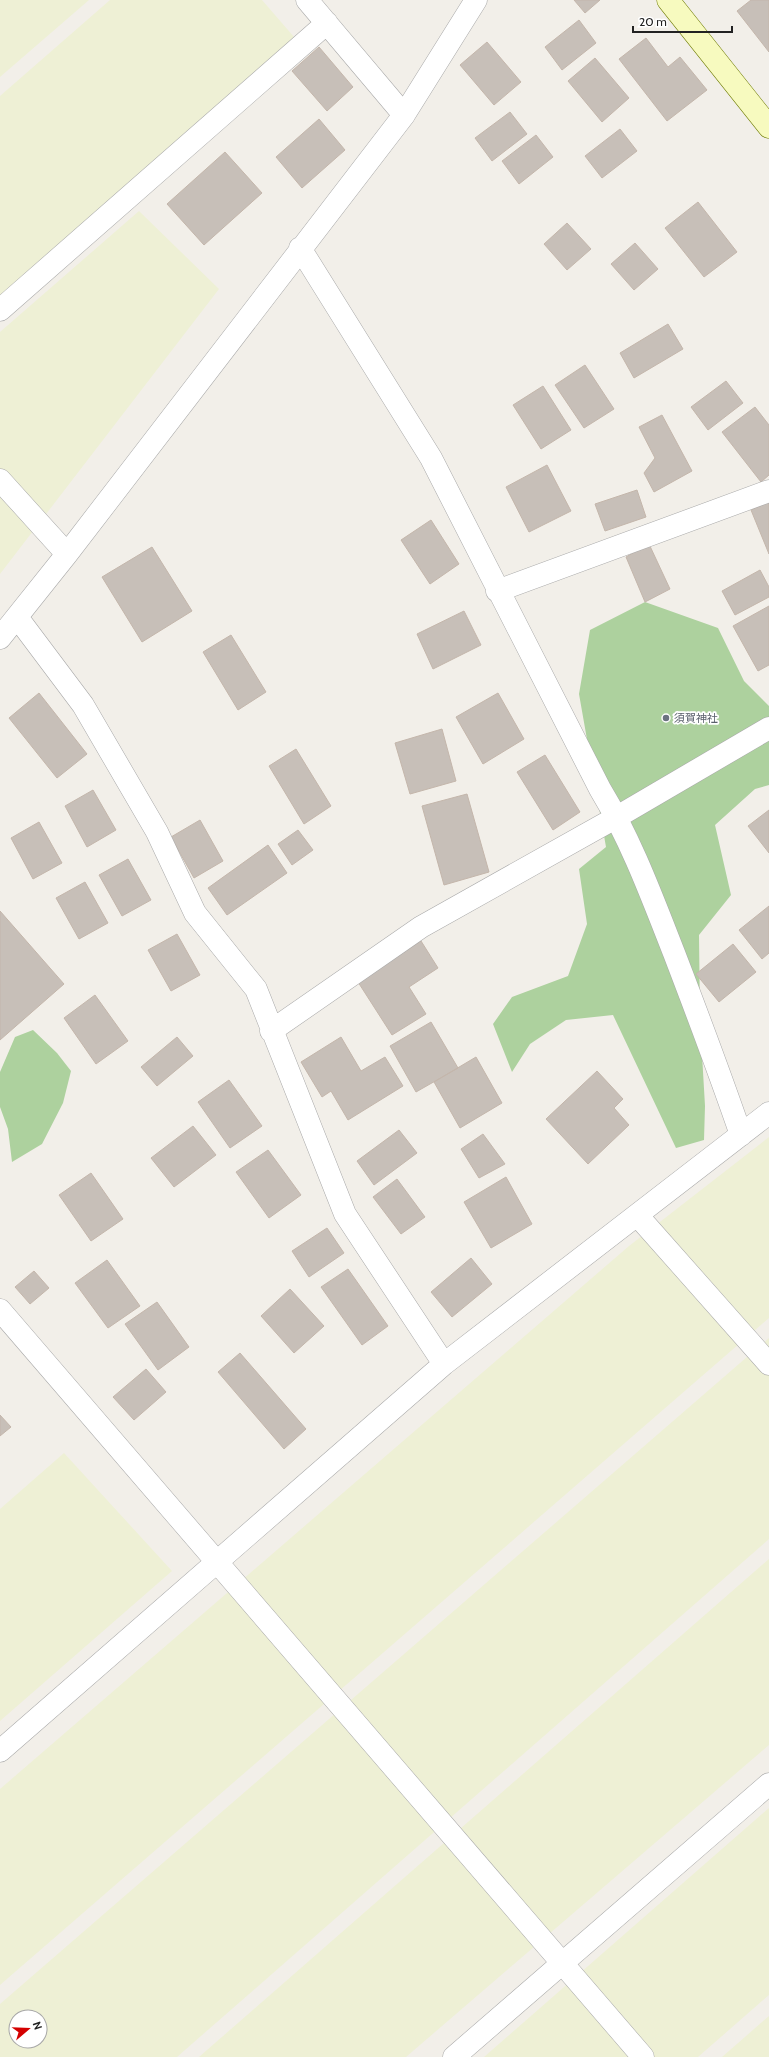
<svg xmlns="http://www.w3.org/2000/svg" width="769" height="2057" font-family="Cabin,'Noto Sans JP',sans-serif">
<style>
.farmland{fill:#eef0d5;fill-rule:evenodd}
.forest{fill:#add19e}
.building{fill:#c7bfb8;stroke:#c4b6ab}
.lines{fill:none;stroke-linecap:round;stroke-linejoin:round}
.minor-casing{stroke:#a9a9a9;stroke-width:23}
.tertiary-casing{stroke:#a9a9a9;stroke-width:23}
.secondary-casing{stroke:#707d05;stroke-width:23}
.minor{stroke:#fff;stroke-width:22}
.tertiary{stroke:#fff;stroke-width:22}
.secondary{stroke:#f7fabf;stroke-width:22}
.worship-dot{fill:#6b7280;stroke:#fff;stroke-width:1.5}
.labels{text-anchor:middle;stroke-width:3.5;stroke-linejoin:round;paint-order:stroke}
.worship-label{font-size:11px;fill:#5b616d;stroke:#fff;text-anchor:start}
</style>
<rect width="100%" height="100%" fill="#f2efe9"/>
<path class="farmland" d="M0 0H89L0 77Z
M110 0H262L301 45 0 306V96Z
M139 211 219 289 0 574V332Z
M769 1137V1318L0 1985V1789L629 1246Z
M769 1338V1539L177 2057H0V2004ZM16 2017H40V2041H16Z
M64 1453 172 1571 0 1721V1509Z
M769 1559V1745L406 2057H199Z
M769 1808V1995L698 2057H484Z
M769 2016V2057H722Z"/>
<path class="forest" d="M645 602 718 628 744 681 769 706V785L755 789 715 825 731 895 699 935 700 1020 705 1106 704 1140 676 1148 613 1015 566 1020 530 1044 512 1072 493 1024 512 997 568 976 587 924 579 869 606 847 579 694 590 630Z
M33 1030 57 1053 71 1071 63 1103 42 1144 12 1162 8 1129 0 1107V1072L15 1037Z"/>
<path class="building" d="M574 0H600L585 13Z
M751 0H769V52L737 11Z
M579 20 596 43 562 70 545 47Z
M646 38 668 67 680 57 707 90 667 121 619 59Z
M487 42 521 82 494 105 460 65Z
M319 47 353 87 327 111 292 71Z
M595 58 629 98 602 122 568 81Z
M510 112 527 134 492 161 475 138Z
M319 119 345 150 302 188 276 157Z
M620 129 637 151 602 178 585 156Z
M536 135 553 157 519 184 502 161Z
M225 152 262 193 204 245 167 204Z
M698 202 737 252 704 277 665 228Z
M567 223 591 249 567 270 544 244Z
M635 243 658 269 634 290 611 264Z
M668 324 683 349 634 378 620 353Z
M585 365 614 409 584 428 555 385Z
M726 381 743 403 708 430 691 407Z
M543 386 571 430 541 449 513 405Z
M755 407 769 425V475L761 482 722 432Z
M662 415 692 471 654 492 644 473 655 458 639 427Z
M547 465 571 511 529 532 506 487Z
M637 490 646 517 605 531 595 504Z
M769 502V554L751 510Z
M431 520 459 564 430 584 401 540Z
M649 544 670 589 645 602 626 557Z
M152 547 192 611 142 642 102 577Z
M760 570 769 587V597L735 615 722 591Z
M769 606V665L758 671 733 626Z
M464 611 481 645 433 669 417 634Z
M231 635 266 692 238 710 203 652Z
M39 693 87 754 57 778 9 718Z
M498 693 524 739 483 764 456 717Z
M442 729 456 781 410 794 395 743Z
M296 749 331 806 304 824 269 766Z
M545 755 580 812 553 830 517 772Z
M93 790 116 830 87 847 65 806Z
M467 794 489 872 444 885 422 806Z
M769 810V853L748 826Z
M200 820 223 861 194 878 171 837Z
M39 822 62 863 33 879 11 838Z
M298 830 313 850 292 865 278 844Z
M268 845 287 873 227 915 208 888Z
M128 859 151 900 122 916 99 875Z
M85 882 108 923 79 939 56 898Z
M769 906V953L762 959 739 930Z
M0 911 64 984 0 1040Z
M177 934 200 975 171 991 148 950Z
M421 941 438 968 409 987 426 1014 392 1035 358 982Z
M733 944 756 972 719 1002 696 974Z
M95 995 128 1041 96 1064 64 1018Z
M431 1022 458 1068 416 1092 390 1046Z
M177 1037 193 1056 157 1086 141 1067Z
M341 1037 361 1071 385 1057 403 1086 348 1120 331 1091 322 1097 301 1062Z
M476 1057 502 1103 460 1128 434 1082Z
M597 1071 623 1099 614 1108 629 1125 588 1164 546 1119Z
M229 1080 262 1126 230 1148 198 1102Z
M193 1126 216 1155 174 1187 151 1158Z
M399 1130 417 1153 374 1185 357 1161Z
M483 1134 505 1164 479 1178 461 1149Z
M268 1150 301 1195 269 1218 236 1172Z
M91 1173 123 1219 91 1241 59 1195Z
M506 1177 532 1224 491 1248 464 1202Z
M397 1179 425 1217 401 1234 373 1197Z
M327 1228 344 1253 309 1277 292 1251Z
M471 1258 492 1284 452 1317 431 1292Z
M107 1260 140 1306 108 1328 75 1283Z
M348 1269 388 1326 362 1345 321 1287Z
M34 1271 49 1288 30 1304 15 1287Z
M290 1289 324 1326 294 1353 261 1316Z
M157 1302 189 1347 158 1370 125 1324Z
M240 1353 306 1429 284 1449 218 1372Z
M146 1369 166 1392 134 1420 113 1397Z
M0 1415 11 1427 0 1436Z"/>
<g class="lines">
<defs>
<path id="minor" d="M307 0 404 115
M300 248 431 458 600 789C631 840 652 897 674 953 697 1013 720 1074 741 1135
M0 310 327 23
M0 480 67 554
M497 591 769 491
M17 617 83 705 157 832 195 913 256 989 345 1214 444 1364
M0 638 67 554 404 115 476 0
M271 1031 421 927 617 817 769 728
M637 1215 769 1364
M0 1310 643 2057
M0 1751 444 1364 769 1113"/>
<path id="tertiary" d="M454 2057 769 1784"/>
<path id="secondary" d="M668 0 769 127"/>
</defs>
<use href="#minor" class="minor-casing"/>
<use href="#tertiary" class="tertiary-casing"/>
<use href="#secondary" class="secondary-casing"/>
<use href="#minor" class="minor"/>
<use href="#tertiary" class="tertiary"/>
<use href="#secondary" class="secondary"/>
</g>
<circle class="worship-dot" cx="666" cy="718" r="4"/>
<g class="labels">
<g class="worship-label">
<text x="674" y="722">須賀神社</text>
</g>
</g>
<g transform="translate(28 2029) rotate(71)"><circle r="19" fill="#ffffff" stroke="#a7a7a7"/>
<path d="M0-3L7 15L0 10L-7 15Z" fill="#d40000"/>
<text y="-6" font-size="11" font-weight="bold" text-anchor="middle" fill="#222222">N</text>
</g>
<path d="M633 26v6h99v-6" fill="none" stroke="#222222" stroke-width="2"/>
<text x="639" y="26" font-size="12" fill="#222222" stroke="#ffffff" stroke-width="3" paint-order="stroke">20 m</text>
</svg>
